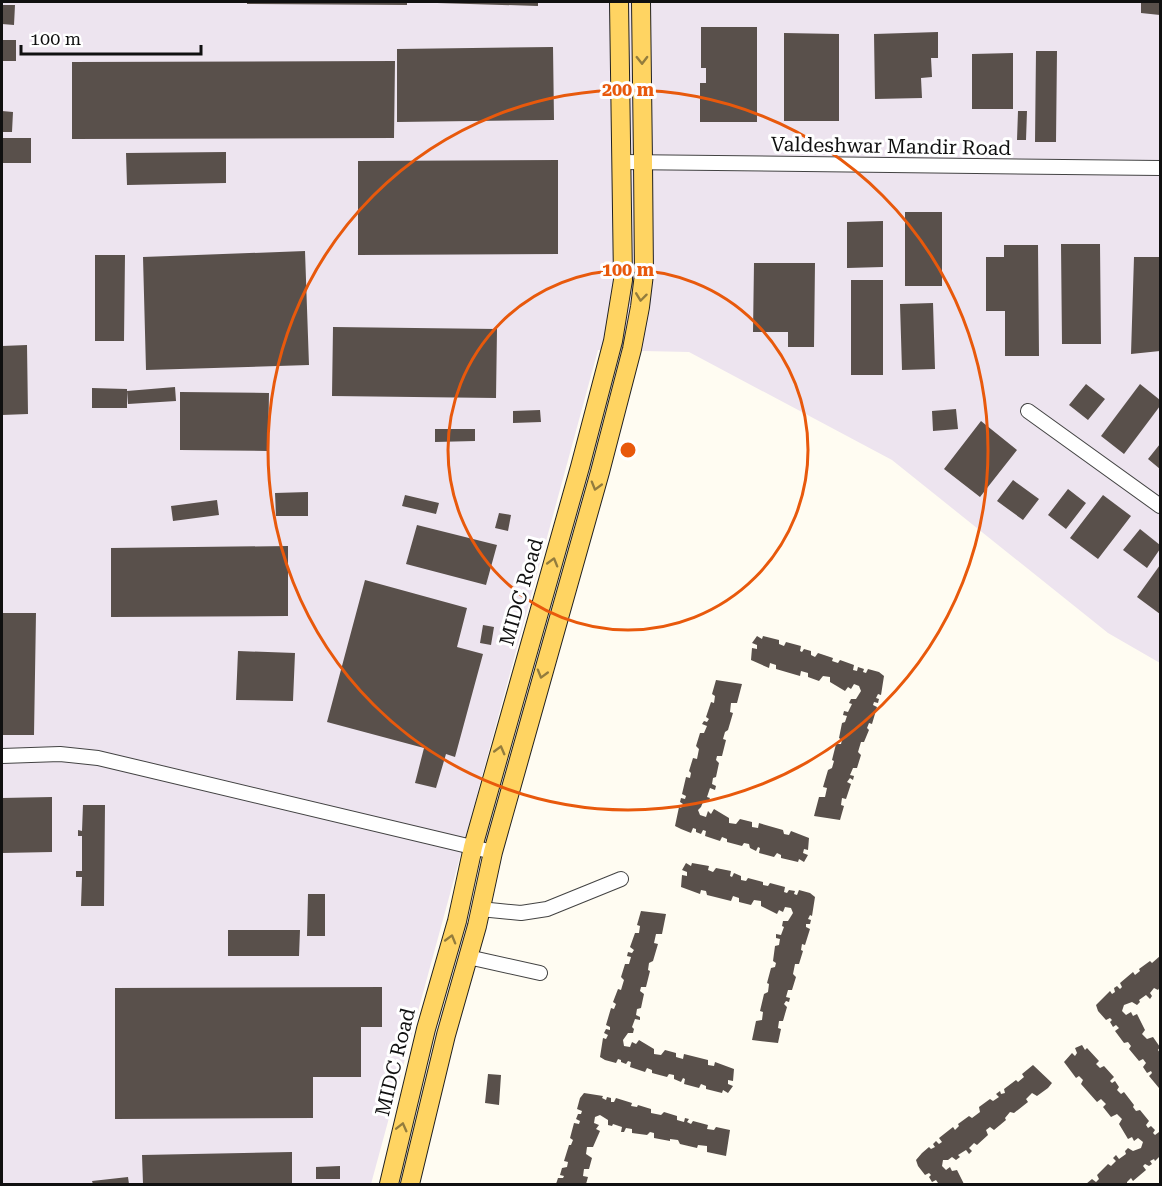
<svg xmlns="http://www.w3.org/2000/svg" width="1162" height="1186" font-family="'Roboto Serif',serif">
<style>
.industrial{fill:#ede4ef}
.building{fill:#59504b}
.lines{fill:none;stroke-linecap:round;stroke-linejoin:round}
.minor-casing{stroke:#434343;stroke-width:16}
.major-casing{stroke:#212121;stroke-width:20}
.minor{stroke:#fff;stroke-width:14}
.major{stroke:#ffd462;stroke-width:18}
.oneway{stroke:#937c3d}
.ring{fill:none;stroke:#e8590c;stroke-width:3}
.labels{text-anchor:middle;stroke-width:6;stroke-linejoin:round;paint-order:stroke}
.street-label{font-size:20px;fill:#101010;stroke:#fff}
.centre{fill:#e8590c;stroke:#fff;stroke-width:3}
.ring-label{font-size:18px;text-anchor:middle;font-weight:bold;fill:#e8590c;stroke:#fff;stroke-width:6;stroke-linejoin:round;paint-order:stroke}
</style>
<rect width="100%" height="100%" fill="#fffcf2"/>
<path class="industrial" d="M2 2H1160V663L1108 633 892 460 689 352 598 350 371 1184H2Z"/>
<path class="building" d="M247 2H407V5L247 4Z
M437 2H538V6L437 3Z
M1141 2H1160V15L1141 13Z
M2 5H15L14 25 2 24Z
M701 27H757V122H700V83H706V68H701Z
M938 32V58H931L932 77 921 78 922 98 875 99 874 34Z
M784 33 839 34V121H784Z
M2 40H16V61H2Z
M553 47 554 120 397 122V49Z
M1036 51H1057L1056 142H1035Z
M1013 53V109H972V54Z
M395 61 394 138 72 139V62Z
M2 111 13 112 12 132H2Z
M1018 111H1027L1026 140H1017Z
M2 138H31V163H2Z
M226 152V183L127 185 126 153Z
M558 160V254L358 255V161Z
M905 212H942V286H905Z
M883 221V267L847 268V222Z
M1061 244H1100L1101 344H1062Z
M1004 245H1038L1039 356H1005V311H986V257H1004Z
M305 251 309 365 146 370 143 257Z
M95 255H125L124 341H95Z
M1134 257H1160V351L1131 354Z
M754 263H815L814 347H788V332H753Z
M851 280H883V375H851Z
M933 303 935 369 902 370 900 304Z
M333 327 497 329 496 398 332 396Z
M27 345 28 414 2 415V346Z
M1086 384 1105 399 1088 420 1069 405Z
M1140 384 1160 400V406L1124 454 1101 436Z
M175 387 176 401 128 404 127 391Z
M92 388 127 389V408H92Z
M180 392 269 393 268 451 180 450Z
M956 409 958 429 933 431 932 411Z
M540 410 541 422 513 423V411Z
M981 421 1017 450 980 497 944 469Z
M435 429H475V441L435 442Z
M1160 444V469L1148 459Z
M1013 480 1039 499 1023 520 997 501Z
M1068 489 1086 503 1066 529 1048 515Z
M308 492V516H276L275 493Z
M405 495 439 503 436 514 402 506Z
M1103 495 1131 516 1098 559 1070 538Z
M217 500 219 515 173 521 171 506Z
M499 513 511 515 508 531 495 528Z
M417 525 497 545 486 585 406 564Z
M1140 529 1160 545V549L1147 568 1123 550Z
M288 546V616L111 617V548Z
M1160 565V614L1137 597Z
M365 580 467 608 457 647 483 654 455 757 446 754 436 788 415 783 424 748 327 722Z
M2 613H36L34 735H2Z
M483 625 494 627 491 645 480 643Z
M757 636 762 639 763 636 779 640V644L784 646 786 642 801 646 800 651 802 652 804 649 811 651V655L815 657 818 653 833 658 832 661 838 663 840 660 854 665 853 670 857 671 858 667 864 669 863 672 866 673 868 669 879 672 884 676 881 695 878 694 876 698 879 699 878 703 874 702 873 705 877 707 872 724 869 723 867 728 869 730 864 742H861L858 752 861 755 857 768H853L850 775 854 776 853 780 850 778 847 782 851 784 846 799 842 798 841 805 844 806 840 820 814 816 819 797H825L827 788 823 787 828 770 832 768 834 761 832 760 836 744H841L842 740 839 738 842 723 845 722 847 716 843 715 844 711 848 712 852 704 849 703 851 699H856L861 691 859 686 854 684 851 689 848 687 845 691 830 682V677L823 676 819 681 808 677V673L801 671 800 676 776 669V665L770 663 769 668 751 660 752 648 757 649V645L752 643Z
M238 651 295 653 293 701 236 700Z
M716 680 742 684 737 703H731L730 712 733 713 728 730 725 732 723 739 726 740 722 756H717L716 760 719 763 716 777 713 778 712 784 716 786 715 790 710 788 707 797 710 798 708 802H703L701 807 698 810 700 815 706 817 708 811 711 814 714 809 729 818V823L736 824 740 819 752 822V827L758 828 759 823 783 830 784 834 789 835 791 831 809 838 808 850 804 849 803 853 808 855 804 862 799 859 798 862 781 858V855L777 853 774 857 759 853 760 848 758 847 756 851 750 848 749 844 744 843 742 846 727 842V839L722 837 720 841 705 836 706 831 703 830 701 834 696 832V829L693 828 691 833 681 829 675 826 679 807 681 808 683 804 680 802 681 798 685 799 686 796 682 794 686 777 690 778 691 773 689 771 693 758 697 759 699 749 696 746 700 733H704L707 726 702 724 704 721 707 722 709 719 706 717 711 702 714 703 715 696 712 694Z
M52 797V852L2 853V798Z
M83 805H105L104 906H81L82 877H76V871H82V836H78V830L82 831Z
M686 863 691 866 692 863 709 866 708 870 713 872 716 868 731 871 730 876 732 877 734 873 741 876V880L746 881 748 878 763 882V885L768 886 770 883 785 887 784 892 787 893 789 890 795 891 794 894 797 895 799 890 810 893 815 897 812 916 810 915 808 919 811 920 810 924H806V927L810 929 805 945 802 944 801 950 803 951 799 964H795L793 974 796 977 792 990H788L786 997 790 998 789 1002 786 1001 784 1004 787 1007 783 1021H779L778 1028 781 1029 778 1043 752 1040 756 1021 762 1020 763 1012 760 1011 764 994 768 992 769 984 767 983 771 968 775 967 776 963 773 961 775 946 779 945 780 939 776 938V934L781 935 784 927 782 926 783 921H788L793 913 791 908 785 907 783 912 779 910 777 914 761 906V901L754 900 751 905 739 902V898L733 896 731 901 707 895 706 891 701 890 700 894 681 887 682 875 687 876V872L682 870Z
M308 894H325V936H307Z
M641 911 666 914 662 934H656L654 943 658 944 653 961 649 963 648 970 650 971 646 987H641L640 991 644 994 641 1008 637 1009 636 1015 640 1017V1020L635 1019 632 1027 634 1029 633 1033H628L623 1040 624 1046 630 1047 632 1042 636 1044 639 1040 654 1049V1054L661 1055 665 1050 676 1053V1057L683 1059 684 1054 708 1060V1065L714 1066 715 1062 734 1069 733 1081 728 1080V1084L733 1086 728 1093 723 1090 722 1093 706 1089V1086L701 1084 699 1088 684 1084 685 1079 683 1078 681 1082 674 1079V1075L669 1074 667 1077 652 1073V1070L647 1068 645 1072 630 1067 631 1062 628 1061 626 1064 621 1062V1060L618 1059 616 1063 605 1060 600 1057 603 1038 606 1039 608 1035 604 1033 606 1029 610 1030V1027L606 1025 611 1008 614 1009 616 1004 613 1002 618 989 621 990 624 980 621 977 625 964H629L631 957 627 956 628 952 632 953 634 950 630 947 635 933H639L640 926 637 925Z
M228 930H300L299 956H228Z
M1160 956V987L1158 990 1154 988 1150 993 1152 996 1150 999 1146 995 1139 1000 1140 1002 1137 1005 1132 1002 1124 1005 1122 1011 1126 1015 1131 1012 1133 1016 1137 1014 1145 1030 1142 1034 1147 1039 1153 1037 1160 1047 1158 1050 1160 1053V1087L1159 1088 1149 1076 1152 1073 1151 1071 1147 1073 1143 1067 1146 1063 1143 1059 1139 1061 1129 1049 1131 1046 1128 1042 1124 1043 1115 1031 1119 1028 1116 1025 1113 1027 1110 1022 1112 1020 1110 1018 1106 1020 1098 1011 1096 1005 1110 991 1112 994 1115 992 1114 988 1117 986 1120 989 1122 987 1120 983 1133 972 1135 975 1140 971 1139 969 1150 961 1152 963Z
M382 987V1027H361V1077H313V1118L115 1119V988Z
M1082 1045 1085 1050 1087 1048 1099 1061 1096 1064 1100 1068 1104 1066 1114 1077 1110 1081 1112 1083 1115 1081 1119 1087 1117 1090 1121 1094 1124 1092 1134 1105 1133 1107 1136 1111 1140 1110 1149 1121 1146 1125 1148 1128 1151 1126 1155 1130 1153 1133 1155 1135 1159 1132 1160 1134V1156L1155 1161 1154 1159 1150 1161 1152 1164 1149 1166 1145 1164 1143 1166 1146 1170 1133 1181 1131 1178 1127 1182V1184H1086L1092 1179 1096 1182 1099 1179 1097 1175 1108 1164 1111 1166 1116 1161 1113 1158 1116 1155 1119 1159 1126 1154 1125 1151 1128 1148 1133 1151 1141 1148 1143 1142 1138 1138 1134 1141 1132 1137 1128 1139 1119 1124 1122 1119 1117 1114 1111 1117 1103 1107 1106 1104 1101 1099 1097 1102 1081 1084 1083 1080 1079 1076 1076 1078 1064 1062 1072 1053 1075 1056 1077 1053 1075 1048Z
M1033 1065 1052 1083 1048 1088 1037 1096 1032 1093 1026 1099 1028 1102 1014 1113 1010 1112 1005 1118 1006 1120 994 1130 990 1127 986 1130 988 1135 977 1145 974 1143 969 1148 972 1151 969 1154 966 1150 958 1155 960 1157 956 1160 952 1157 948 1160H943L942 1166 946 1170 950 1167 952 1171 957 1170 964 1184H936L938 1183 936 1180 932 1182 929 1177 931 1175 929 1173 925 1175 918 1166 916 1160 922 1153 929 1147 931 1149 935 1147 933 1144 936 1141 939 1144 942 1142 939 1138 953 1127 955 1130 959 1126 958 1124 969 1116 972 1118 980 1112 979 1107 990 1099 993 1101 999 1097 996 1094 1000 1091 1001 1094 1005 1093 1004 1089 1016 1080 1018 1082 1024 1077 1022 1074Z
M488 1074 501 1075 499 1105 485 1103Z
M584 1093 603 1096 602 1098 606 1100 607 1097 611 1098V1102H614L616 1098 632 1103 631 1106 637 1107 638 1105 651 1109V1113L661 1115 664 1112 677 1116V1120L684 1122 685 1118 689 1119 687 1122 691 1124 693 1121 708 1125 707 1129 714 1130 716 1127 730 1130 726 1156 707 1152V1146L698 1145 697 1148 680 1144 678 1140 670 1139V1141L654 1138V1133L650 1132 647 1135 632 1133V1129L626 1128 624 1132H621L622 1127 613 1124 612 1126 608 1125V1120L600 1115 595 1117 594 1123 599 1125 596 1129 600 1131 593 1147H587L586 1154 592 1158 589 1169H584L583 1176 588 1177 586 1184H556L558 1178H563L564 1176 560 1175 562 1168 567 1167 568 1162 564 1161 569 1145H571L573 1140 570 1138 574 1123 579 1124 580 1121 576 1119 578 1114H581L582 1111 577 1109 580 1098Z
M292 1152V1184H143L142 1155Z
M340 1166V1179H316V1167Z
M128 1177 129 1184H93L92 1181Z"/>
<g class="lines">
<defs>
<path id="minor" d="M621 162 1160 168
M1028 411 1160 506
M2 756 60 754 98 758 493 852
M480 909 521 913 547 909 621 879
M468 957 540 973"/>
<path id="major" d="M389 1184 426 1029 457 921 473 847 580 467 613 341 623 280 619 2
M410 1184 446 1035 477 926 493 852 600 472 632 349 640 307 644 274 643 162 641 2"/>
</defs>
<use href="#minor" class="minor-casing"/>
<use href="#major" class="major-casing"/>
<use href="#minor" class="minor"/>
<use href="#major" class="major"/>
</g>
<defs><path id="oneway-chevron" d="M-2-3.5L2.5 0L-2 3.5" fill="none" stroke-width="1.6" stroke-linecap="round" stroke-linejoin="round" transform="scale(1.5)"/></defs>
<g class="oneway">
<use href="#oneway-chevron" transform="translate(642 60) rotate(89)"/>
<use href="#oneway-chevron" transform="translate(641 297) rotate(97)"/>
<use href="#oneway-chevron" transform="translate(596 486) rotate(106)"/>
<use href="#oneway-chevron" transform="translate(553 562) rotate(-74)"/>
<use href="#oneway-chevron" transform="translate(542 674) rotate(106)"/>
<use href="#oneway-chevron" transform="translate(500 750) rotate(-75)"/>
<use href="#oneway-chevron" transform="translate(451 939) rotate(-74)"/>
<use href="#oneway-chevron" transform="translate(402 1127) rotate(-76)"/>
</g>
<g class="ring">
<circle cx="628" cy="450" r="180"/>
<circle cx="628" cy="450" r="360"/>
</g>
<g class="labels">
<g class="street-label">
<text transform="translate(891 146) rotate(1)" y="7">Valdeshwar Mandir Road</text>
<text transform="translate(521 592) rotate(-74)" y="7">MIDC Road</text>
<text transform="translate(395 1062) rotate(-76)" y="7">MIDC Road</text>
</g>
</g>
<circle cx="628" cy="450" r="9" class="centre"/>
<g class="ring-label">
<text x="628" y="96">200 m</text>
<text x="628" y="276">100 m</text>
</g>
<rect width="1162" height="1186" fill="none" stroke="#101010" stroke-width="6"/>
<path d="M21 45v9h180v-9" fill="none" stroke="#101010" stroke-width="3"/>
<text x="30" y="45" font-size="18" fill="#101010" stroke="#ffffff" stroke-width="4.5" paint-order="stroke">100 m</text>
</svg>
